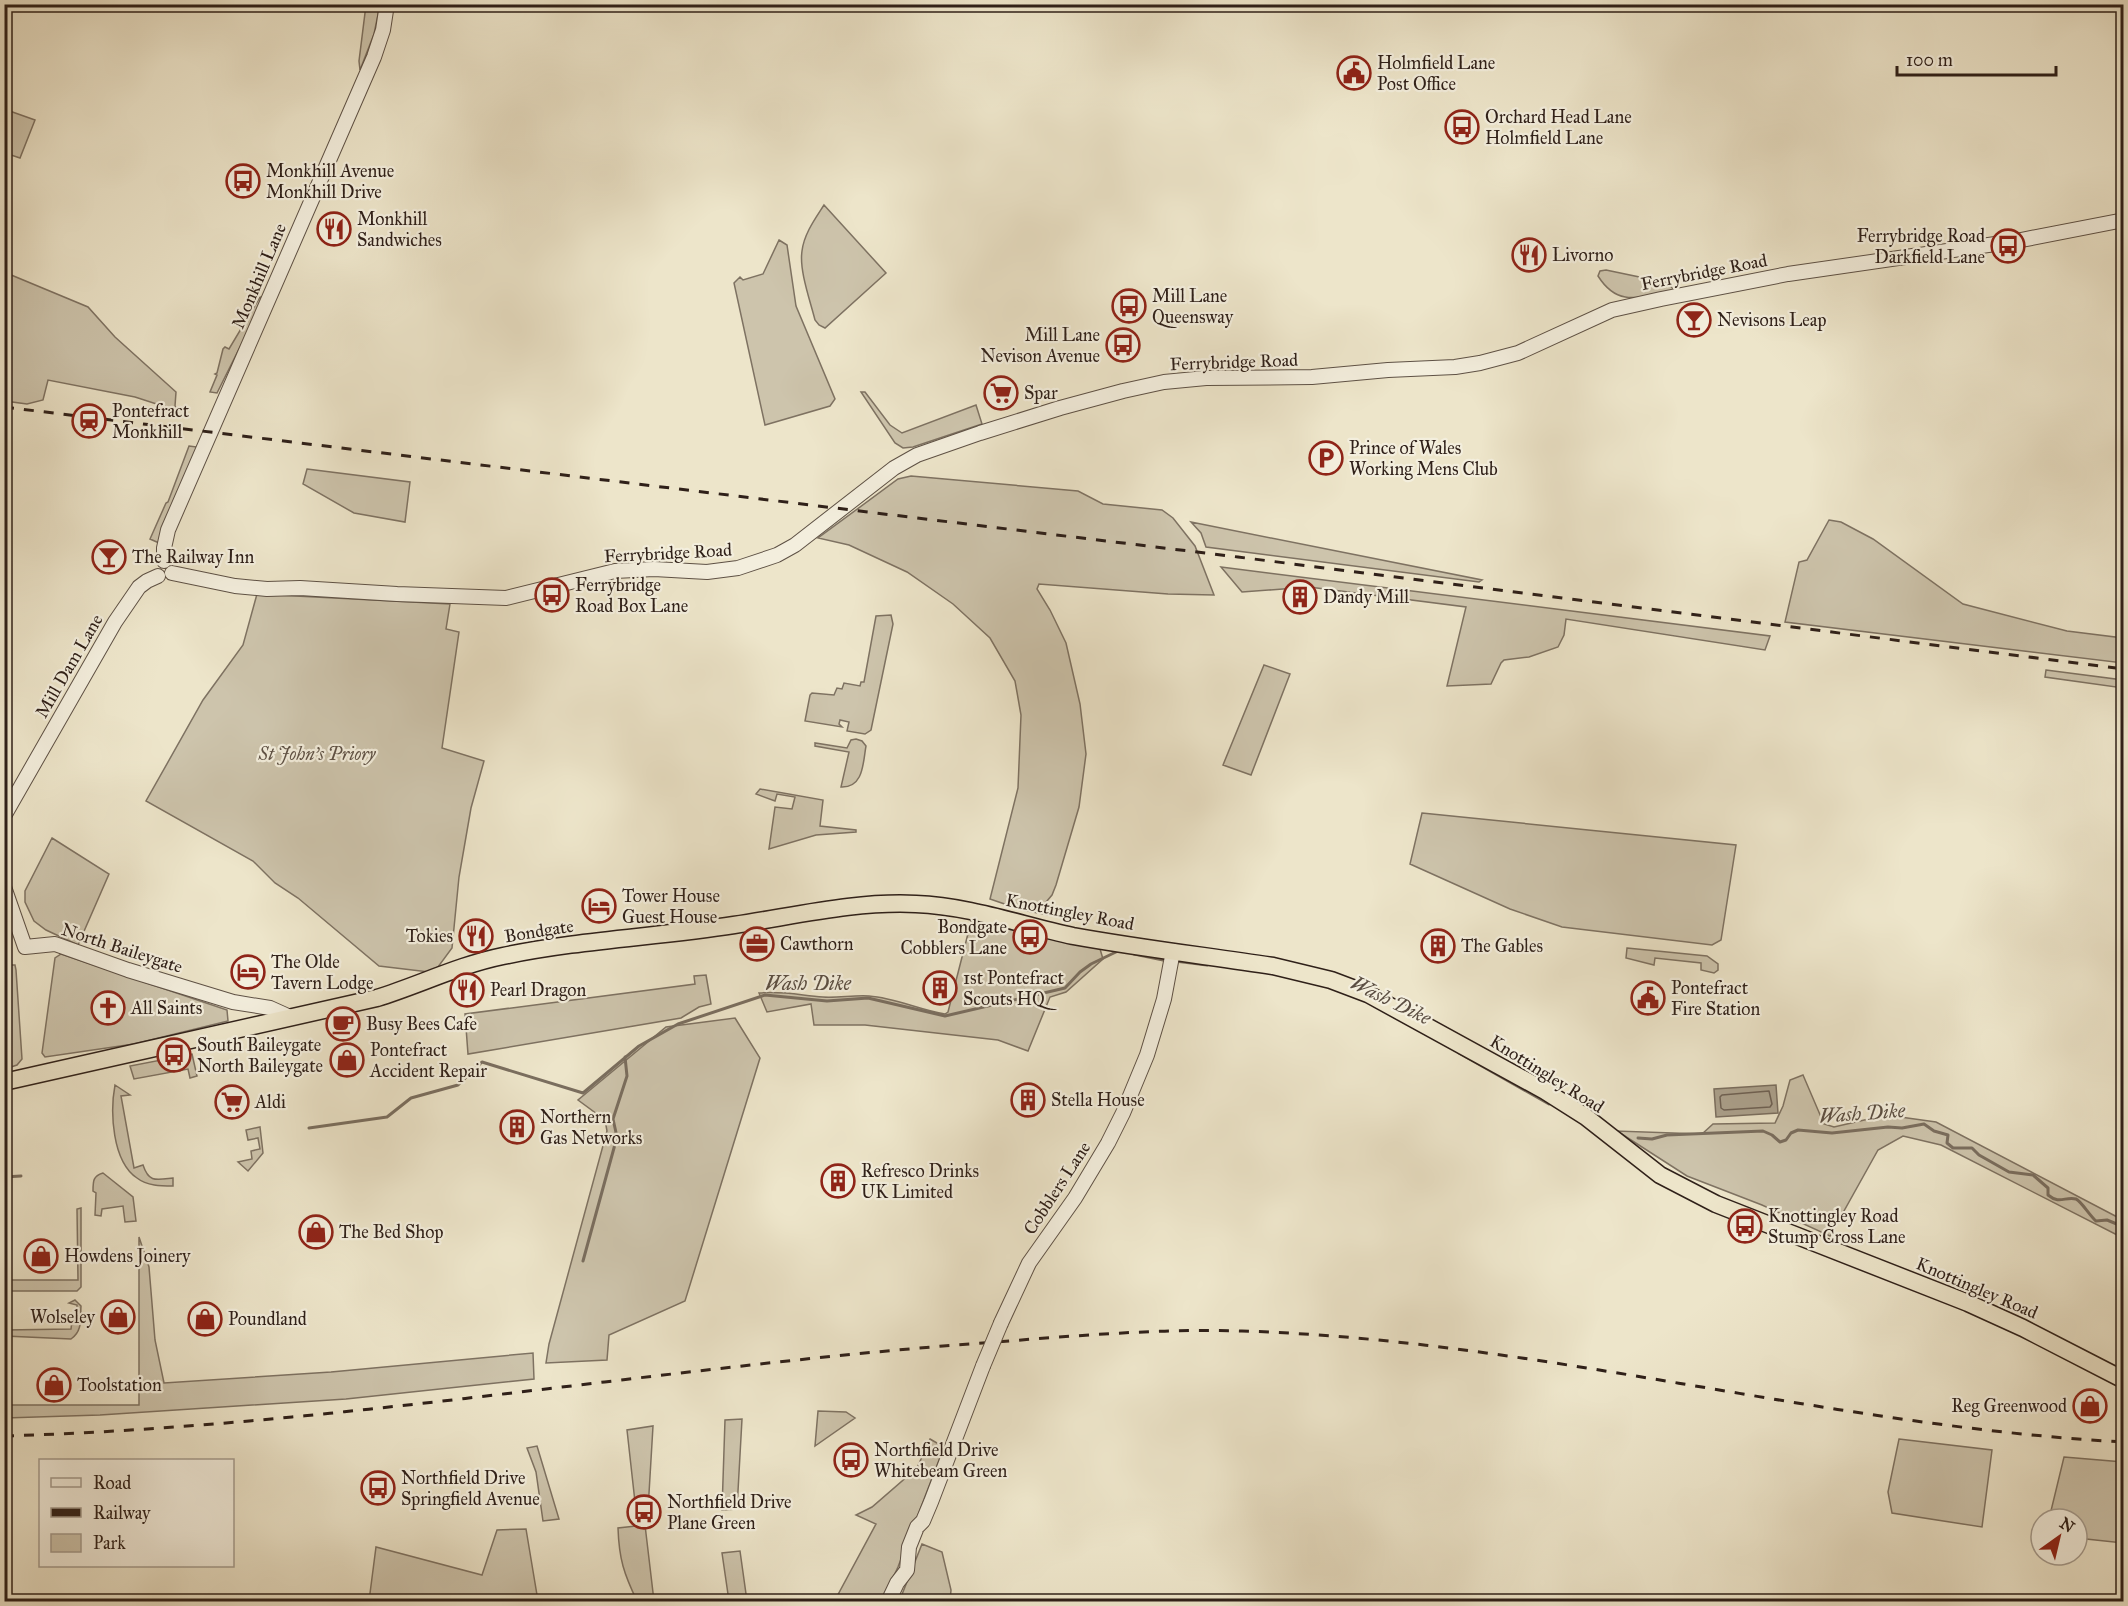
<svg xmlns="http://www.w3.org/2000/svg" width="2128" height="1606" font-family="'IM FELL Great Primer',serif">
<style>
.green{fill:#cdc4ac;stroke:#7e7262;stroke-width:1.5}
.water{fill:#aca28e;stroke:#7a6e5f;stroke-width:1.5}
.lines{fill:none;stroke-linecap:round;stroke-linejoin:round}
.shore{stroke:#6e6154;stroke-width:1.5}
.stream{stroke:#7a6e5f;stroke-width:3}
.tertiary-casing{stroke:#5e5145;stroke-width:16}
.trunk-casing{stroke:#2f2019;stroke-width:19}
.tertiary{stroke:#f3eedd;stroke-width:14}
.trunk{stroke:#ede5ca;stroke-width:16}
.rail{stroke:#2f2019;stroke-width:3;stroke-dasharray:10 10;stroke-linecap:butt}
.tertiary-bridge-casing{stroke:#5e5145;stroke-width:16;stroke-linecap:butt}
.tertiary-bridge{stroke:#f3eedd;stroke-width:14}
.labels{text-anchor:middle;stroke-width:4.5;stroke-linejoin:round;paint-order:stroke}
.poi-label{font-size:18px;fill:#2f2019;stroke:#f3eedd;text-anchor:start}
.street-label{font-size:18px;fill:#2f2019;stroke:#f3eedd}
.park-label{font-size:18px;font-style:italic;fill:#5e5145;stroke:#f3eedd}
.water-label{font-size:20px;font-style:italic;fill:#5b4e42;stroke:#f3eedd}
</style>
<rect width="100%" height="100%" fill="#ede5ca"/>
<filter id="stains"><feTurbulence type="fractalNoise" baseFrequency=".00333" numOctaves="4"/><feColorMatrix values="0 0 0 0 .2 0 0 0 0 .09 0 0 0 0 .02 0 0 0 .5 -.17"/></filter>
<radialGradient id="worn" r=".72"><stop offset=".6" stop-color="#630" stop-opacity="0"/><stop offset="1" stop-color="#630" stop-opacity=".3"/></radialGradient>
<path class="green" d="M366 5H380L374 34 360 70 359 61Z
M4 109 35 120 20 158 5 153Z
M824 205 886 273 825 328 819 325 815 320C810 300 799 270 802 251 804 234 815 219 824 205Z
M779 240 787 245 796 306 835 399 830 406 765 425 734 283 740 277 743 280 763 274Z
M1606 270 1668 283 1674 290C1641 296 1619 309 1598 276L1600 271Z
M4 272 88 307 115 337 176 392 175 406 178 411 135 397 48 380 43 400 27 404 5 401Z
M260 297 264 299 217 393 210 392 217 375 215 374 217 373 223 349 225 347 229 349Z
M861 392H865L890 425 902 433 976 405 982 424 913 447 903 448 895 443Z
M189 446 197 447 159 543 150 539 166 503 168 502Z
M307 469 410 482 405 522 354 513 303 484Z
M911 476 1078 491 1103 504 1162 510 1173 518 1195 546 1214 595 1168 594 1039 584 1037 589 1050 610 1066 643 1080 704 1086 754 1079 807 1056 885 1052 895 1041 908 1063 913 1065 918 1022 910 990 899 1018 788 1021 715 1015 681 990 638 953 604 907 572 849 545 818 538 898 479Z
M1829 520 1841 522 1873 539 1963 604 2067 631 2123 638V663L1785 622 1799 562 1807 560Z
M1191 522 1482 580 1479 582 1206 547 1201 533Z
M1221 567 1770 636 1765 650 1566 619 1564 635 1558 647 1529 657 1504 660 1501 663 1491 684 1447 686 1466 607 1309 587 1242 592Z
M257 594 450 604 446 629 459 632 442 748 484 761 471 808 459 877 452 948 438 967 429 972 379 966 298 898 275 883 253 861 146 801 203 700 243 645Z
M891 615 893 624 871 730 865 734 847 731 849 722 840 720 839 724 842 727 805 721 810 695 812 693 834 695 837 688 842 689 844 683 860 686 861 682H864L876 616Z
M1264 665 1290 674 1251 775 1223 765Z
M2046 670 2123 680V688L2045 677Z
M856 739 862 741 866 746C863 762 864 788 841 787L849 752 815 746V743L847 748 851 740Z
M760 789 823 800 820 826 856 830V832L816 835 769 849 775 807 792 809 795 797 777 794 775 801 756 794Z
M1422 813 1736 845 1721 940 1712 945 1562 927 1510 909 1410 864Z
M52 838 109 874 78 945 46 930 34 921 25 902V891Z
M972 918 1100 949 1103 959 1066 992 1050 997 1028 1051 998 1040 865 1025H814L811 1004 767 1012 759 993C783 991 799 995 823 997 838 998 854 995 869 996 896 998 919 1010 945 1014L948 1012Z
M1627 948 1707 956 1718 964V970L1714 973 1701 970V963L1655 958 1654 965 1626 958Z
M61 954 227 1010 228 1021 134 1044 45 1057 42 1053 55 958Z
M5 965H15L16 970 22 1059 17 1065 5 1069Z
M706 975 711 1004 699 1007 681 1018 468 1054 465 1014 695 984 694 976Z
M735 1018 760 1058 685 1301 609 1335 607 1360 546 1363 549 1344 607 1131 605 1120 578 1100 666 1027Z
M192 1054 197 1076 190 1078 188 1069 134 1079 130 1066Z
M1803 1075 1824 1124 1834 1127 1886 1115 1936 1122 2123 1220V1238L1941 1145 1903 1136 1878 1150 1830 1236 1762 1205 1687 1176 1617 1131 1702 1134 1713 1124 1775 1123 1783 1106 1790 1080Z
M115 1085 130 1095 121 1096 134 1168 143 1165C149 1183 156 1180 173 1178V1186C161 1186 147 1186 137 1178 112 1161 110 1112 115 1085Z
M260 1127 263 1153 248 1171 238 1162 252 1159 251 1151 260 1149 258 1138 248 1140 246 1130Z
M103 1173 133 1197 136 1221 125 1222 123 1206 102 1209 101 1216 95 1215 96 1193 93 1191C93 1181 93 1176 103 1173Z
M81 1208V1287L77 1291H5V1280H78L77 1209Z
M139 1237 149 1267 155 1340 164 1383 331 1372 533 1353 534 1379 346 1399 100 1415 5 1418V1405H139Z
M75 1300 81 1306C80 1318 83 1331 71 1339L5 1336V1330L71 1329 72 1321H77V1305L69 1303Z
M818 1411 846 1412 855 1418 815 1446Z
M742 1419 737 1509 722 1510 725 1420Z
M653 1426 648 1510 636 1511 627 1430Z
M930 1439 944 1447 898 1567 882 1601 834 1602 876 1524 856 1515 872 1507 917 1468Z
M1899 1439 1992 1450 1982 1527 1892 1513 1888 1492Z
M537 1446 559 1519 543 1521 536 1472 527 1448Z
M2064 1457 2123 1462V1543L2077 1538V1519H2049Z
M645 1525 654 1601H637C624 1574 619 1559 618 1528Z
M526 1529 538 1601H369L376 1547 482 1575 497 1530Z
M922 1544 942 1552 951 1590 950 1601 899 1602Z
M740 1551 747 1601H729L722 1553Z"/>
<path class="water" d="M1776 1085 1778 1113 1716 1117 1714 1089Z"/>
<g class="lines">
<path class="shore" d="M1769 1091 1772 1104 1770 1107 1724 1110 1721 1108 1720 1097 1722 1095Z"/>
<path class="stream" d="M1134 954 1168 961
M1175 961 1207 965
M1459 1053 1549 1104
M309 1128 387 1117 411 1098 458 1085 482 1062 583 1093 639 1046 678 1024 765 995 827 1001 868 998 945 1016 1065 988 1080 972 1091 964 1118 951
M1638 1138 1652 1139 1667 1135 1763 1131 1772 1135 1780 1142 1786 1140 1791 1133 1798 1130 1832 1133 1888 1127 1902 1128 1924 1124 1934 1131 1948 1135 1947 1143 1953 1148H1972L1979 1155 2009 1172 2033 1175 2048 1188V1195C2060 1205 2065 1196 2076 1199 2081 1201 2090 1216 2096 1221L2107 1220 2124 1227
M4 1177 21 1176
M583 1261 617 1137 613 1119 627 1076 625 1057"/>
<defs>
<path id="tertiary" d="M164 561V548L168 530 374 57 383 30 387 4
M172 573 235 586 267 589 300 588 397 594 506 598 615 571 654 569 707 572 738 568 777 555 795 545 894 468 917 455 980 433 1060 408 1123 391 1164 382 1206 378 1312 377 1388 370 1455 367 1480 363 1518 353 1612 310 1661 299 1788 274 2016 241 2124 220
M4 816 115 622 139 587 147 581 158 576
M4 887 25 947 55 944 128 970 233 1002 270 1008 290 1017
M1001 1323 1029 1263 1075 1198 1108 1143 1123 1113 1147 1055 1164 999 1173 951
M888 1602 897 1583 907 1570 909 1547 917 1527 923 1521 931 1502 983 1366"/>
<path id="trunk" d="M4 1082 377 998C419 985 459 965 503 956 579 940 657 937 734 925 795 916 855 901 916 904 970 906 1021 925 1073 936 1139 948 1207 956 1273 966L1331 980 1368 994 1545 1091 1586 1117 1660 1175 1716 1204 1968 1303 2023 1328 2124 1380"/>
</defs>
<use href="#tertiary" class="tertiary-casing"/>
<use href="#trunk" class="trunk-casing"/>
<use href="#tertiary" class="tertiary"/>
<use href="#trunk" class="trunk"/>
<path class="rail" d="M4 407 1238 557 2124 669
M4 1436C319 1427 630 1372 943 1346 1042 1339 1142 1328 1242 1331 1539 1340 1827 1426 2124 1442"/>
<defs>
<path id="tertiary-bridge" d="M983 1366 1001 1323"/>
</defs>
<use href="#tertiary-bridge" class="tertiary-bridge-casing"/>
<use href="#tertiary-bridge" class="tertiary-bridge"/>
</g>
<defs>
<symbol id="civic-ring" viewBox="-11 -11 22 22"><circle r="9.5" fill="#f3eedd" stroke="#8f2418" stroke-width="1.5"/><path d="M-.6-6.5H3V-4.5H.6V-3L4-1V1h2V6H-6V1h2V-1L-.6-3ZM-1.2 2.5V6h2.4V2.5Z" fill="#8f2418"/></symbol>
<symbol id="bus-ring" viewBox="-11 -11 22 22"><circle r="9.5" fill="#f3eedd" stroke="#8f2418" stroke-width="1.5"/><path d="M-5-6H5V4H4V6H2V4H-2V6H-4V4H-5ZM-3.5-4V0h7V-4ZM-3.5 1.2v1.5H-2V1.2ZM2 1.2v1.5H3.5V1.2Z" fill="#8f2418"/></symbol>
<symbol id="restaurant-ring" viewBox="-11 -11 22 22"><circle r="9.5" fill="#f3eedd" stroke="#8f2418" stroke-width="1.5"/><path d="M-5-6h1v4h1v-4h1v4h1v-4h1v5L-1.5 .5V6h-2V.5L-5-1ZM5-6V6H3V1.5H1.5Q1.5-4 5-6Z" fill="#8f2418"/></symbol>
<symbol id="bar-ring" viewBox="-11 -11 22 22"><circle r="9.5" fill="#f3eedd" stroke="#8f2418" stroke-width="1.5"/><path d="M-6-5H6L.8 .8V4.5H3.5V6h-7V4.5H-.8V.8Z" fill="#8f2418"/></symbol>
<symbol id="supermarket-ring" viewBox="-11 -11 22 22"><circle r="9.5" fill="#f3eedd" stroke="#8f2418" stroke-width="1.5"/><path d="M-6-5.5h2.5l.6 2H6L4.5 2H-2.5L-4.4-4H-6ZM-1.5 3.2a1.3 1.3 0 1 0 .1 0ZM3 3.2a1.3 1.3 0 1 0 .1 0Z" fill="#8f2418"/></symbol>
<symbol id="station-ring" viewBox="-11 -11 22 22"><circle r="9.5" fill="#f3eedd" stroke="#8f2418" stroke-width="1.5"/><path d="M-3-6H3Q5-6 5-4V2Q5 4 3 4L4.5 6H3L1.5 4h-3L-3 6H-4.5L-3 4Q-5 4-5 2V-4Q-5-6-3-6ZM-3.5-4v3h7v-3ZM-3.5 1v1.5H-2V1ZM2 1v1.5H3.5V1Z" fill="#8f2418"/></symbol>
<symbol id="parking-ring" viewBox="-11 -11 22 22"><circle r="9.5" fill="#f3eedd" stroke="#8f2418" stroke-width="1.5"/><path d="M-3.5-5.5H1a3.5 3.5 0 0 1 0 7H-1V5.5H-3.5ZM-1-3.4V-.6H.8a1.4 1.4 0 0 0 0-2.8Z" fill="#8f2418"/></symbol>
<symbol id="building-ring" viewBox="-11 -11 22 22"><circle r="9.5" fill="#f3eedd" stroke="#8f2418" stroke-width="1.5"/><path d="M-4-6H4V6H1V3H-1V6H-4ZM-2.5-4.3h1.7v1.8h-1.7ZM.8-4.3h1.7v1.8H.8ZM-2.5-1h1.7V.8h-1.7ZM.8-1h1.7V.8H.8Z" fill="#8f2418"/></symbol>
<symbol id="hotel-ring" viewBox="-11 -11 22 22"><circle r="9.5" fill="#f3eedd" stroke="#8f2418" stroke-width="1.5"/><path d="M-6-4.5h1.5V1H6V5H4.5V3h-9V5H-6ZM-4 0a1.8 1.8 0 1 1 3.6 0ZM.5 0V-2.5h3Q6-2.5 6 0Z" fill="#8f2418"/></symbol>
<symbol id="office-ring" viewBox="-11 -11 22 22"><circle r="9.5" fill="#f3eedd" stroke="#8f2418" stroke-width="1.5"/><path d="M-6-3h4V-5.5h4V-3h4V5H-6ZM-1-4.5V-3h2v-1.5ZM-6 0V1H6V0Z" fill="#8f2418"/></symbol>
<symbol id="church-ring" viewBox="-11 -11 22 22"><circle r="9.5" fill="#f3eedd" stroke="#8f2418" stroke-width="1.5"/><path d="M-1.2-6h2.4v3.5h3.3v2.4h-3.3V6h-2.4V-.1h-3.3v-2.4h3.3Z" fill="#8f2418"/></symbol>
<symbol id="cafe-ring" viewBox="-11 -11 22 22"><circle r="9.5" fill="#f3eedd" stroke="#8f2418" stroke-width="1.5"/><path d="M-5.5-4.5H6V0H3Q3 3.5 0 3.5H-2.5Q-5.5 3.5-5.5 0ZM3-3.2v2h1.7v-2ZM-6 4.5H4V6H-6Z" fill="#8f2418"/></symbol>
<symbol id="shop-ring" viewBox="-11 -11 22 22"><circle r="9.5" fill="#f3eedd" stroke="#8f2418" stroke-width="1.5"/><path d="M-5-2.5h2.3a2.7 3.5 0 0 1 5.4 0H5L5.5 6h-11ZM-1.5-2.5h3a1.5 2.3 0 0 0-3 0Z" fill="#8f2418"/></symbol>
</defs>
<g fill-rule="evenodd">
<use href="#civic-ring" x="1335" y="54" width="38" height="38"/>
<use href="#bus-ring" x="1443" y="108" width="38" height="38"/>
<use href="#bus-ring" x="224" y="162" width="38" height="38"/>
<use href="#restaurant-ring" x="315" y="210" width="38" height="38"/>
<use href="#bus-ring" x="1989" y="227" width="38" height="38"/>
<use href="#restaurant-ring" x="1510" y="236" width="38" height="38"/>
<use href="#bus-ring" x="1110" y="287" width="38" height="38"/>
<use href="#bar-ring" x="1675" y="301" width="38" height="38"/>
<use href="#bus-ring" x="1104" y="326" width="38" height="38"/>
<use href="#supermarket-ring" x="982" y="374" width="38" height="38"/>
<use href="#station-ring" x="70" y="402" width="38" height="38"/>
<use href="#parking-ring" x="1307" y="439" width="38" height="38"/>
<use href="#bar-ring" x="90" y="538" width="38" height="38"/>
<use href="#bus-ring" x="533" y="576" width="38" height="38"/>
<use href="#building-ring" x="1281" y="578" width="38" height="38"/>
<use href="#hotel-ring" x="580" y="887" width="38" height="38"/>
<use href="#restaurant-ring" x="457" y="917" width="38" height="38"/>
<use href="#bus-ring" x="1011" y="918" width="38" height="38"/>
<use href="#office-ring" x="738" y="925" width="38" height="38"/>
<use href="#building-ring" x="1419" y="927" width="38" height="38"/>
<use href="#hotel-ring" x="229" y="953" width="38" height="38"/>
<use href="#building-ring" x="921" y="969" width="38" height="38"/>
<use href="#restaurant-ring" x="448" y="971" width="38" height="38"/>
<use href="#civic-ring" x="1629" y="979" width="38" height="38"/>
<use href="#church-ring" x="89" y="989" width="38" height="38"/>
<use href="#cafe-ring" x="324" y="1005" width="38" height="38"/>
<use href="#bus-ring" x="155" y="1036" width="38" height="38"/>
<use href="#shop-ring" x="328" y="1041" width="38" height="38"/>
<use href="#building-ring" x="1009" y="1081" width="38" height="38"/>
<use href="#supermarket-ring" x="213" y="1083" width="38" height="38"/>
<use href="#building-ring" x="498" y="1108" width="38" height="38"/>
<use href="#building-ring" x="819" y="1162" width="38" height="38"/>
<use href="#bus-ring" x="1726" y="1207" width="38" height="38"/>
<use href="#shop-ring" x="297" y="1213" width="38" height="38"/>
<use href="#shop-ring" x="22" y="1237" width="38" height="38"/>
<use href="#shop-ring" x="99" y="1298" width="38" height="38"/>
<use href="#shop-ring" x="186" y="1300" width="38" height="38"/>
<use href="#shop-ring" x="35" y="1366" width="38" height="38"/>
<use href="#shop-ring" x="2071" y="1387" width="38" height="38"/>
<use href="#bus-ring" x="832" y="1441" width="38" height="38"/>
<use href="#bus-ring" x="359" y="1469" width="38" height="38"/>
<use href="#bus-ring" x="625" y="1493" width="38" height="38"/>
</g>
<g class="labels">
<g class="poi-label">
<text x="1377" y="69">Holmfield Lane<tspan x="1377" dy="21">Post Office</tspan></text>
<text x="1485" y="123">Orchard Head Lane<tspan x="1485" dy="21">Holmfield Lane</tspan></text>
<text x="266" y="177">Monkhill Avenue<tspan x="266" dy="21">Monkhill Drive</tspan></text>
<text x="357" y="225">Monkhill<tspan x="357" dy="21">Sandwiches</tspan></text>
<text x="1985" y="242" text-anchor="end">Ferrybridge Road<tspan x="1985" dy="21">Darkfield Lane</tspan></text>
<text x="1552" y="261">Livorno</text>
<text x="1152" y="302">Mill Lane<tspan x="1152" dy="21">Queensway</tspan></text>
<text x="1717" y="326">Nevisons Leap</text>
<text x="1100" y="341" text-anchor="end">Mill Lane<tspan x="1100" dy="21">Nevison Avenue</tspan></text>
<text x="1024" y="399">Spar</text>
<text x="112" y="417">Pontefract<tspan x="112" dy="21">Monkhill</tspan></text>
<text x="1349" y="454">Prince of Wales<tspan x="1349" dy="21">Working Mens Club</tspan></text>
<text x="132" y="563">The Railway Inn</text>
<text x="575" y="591">Ferrybridge<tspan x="575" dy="21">Road Box Lane</tspan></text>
<text x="1323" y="603">Dandy Mill</text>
<text x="622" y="902">Tower House<tspan x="622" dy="21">Guest House</tspan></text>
<text x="1007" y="933" text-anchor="end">Bondgate<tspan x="1007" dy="21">Cobblers Lane</tspan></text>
<text x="453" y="942" text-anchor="end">Tokies</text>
<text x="780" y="950">Cawthorn</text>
<text x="1461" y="952">The Gables</text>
<text x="271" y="968">The Olde<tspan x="271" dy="21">Tavern Lodge</tspan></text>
<text x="963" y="984">1st Pontefract<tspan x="963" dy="21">Scouts HQ</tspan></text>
<text x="1671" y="994">Pontefract<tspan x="1671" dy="21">Fire Station</tspan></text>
<text x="490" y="996">Pearl Dragon</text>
<text x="131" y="1014">All Saints</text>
<text x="366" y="1030">Busy Bees Cafe</text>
<text x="197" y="1051">South Baileygate<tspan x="197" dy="21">North Baileygate</tspan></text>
<text x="370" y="1056">Pontefract<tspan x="370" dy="21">Accident Repair</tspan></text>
<text x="1051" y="1106">Stella House</text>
<text x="255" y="1108">Aldi</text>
<text x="540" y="1123">Northern<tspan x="540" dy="21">Gas Networks</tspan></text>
<text x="861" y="1177">Refresco Drinks<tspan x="861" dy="21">UK Limited</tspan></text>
<text x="1768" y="1222">Knottingley Road<tspan x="1768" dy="21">Stump Cross Lane</tspan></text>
<text x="339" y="1238">The Bed Shop</text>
<text x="64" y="1262">Howdens Joinery</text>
<text x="95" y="1323" text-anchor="end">Wolseley</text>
<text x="228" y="1325">Poundland</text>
<text x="77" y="1391">Toolstation</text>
<text x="2067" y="1412" text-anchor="end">Reg Greenwood</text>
<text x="874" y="1456">Northfield Drive<tspan x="874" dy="21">Whitebeam Green</tspan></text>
<text x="401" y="1484">Northfield Drive<tspan x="401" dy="21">Springfield Avenue</tspan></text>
<text x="667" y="1508">Northfield Drive<tspan x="667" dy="21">Plane Green</tspan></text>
</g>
<g class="street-label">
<text transform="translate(1704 272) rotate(-11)" y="6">Ferrybridge Road</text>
<text transform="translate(259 276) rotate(-67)" y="6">Monkhill Lane</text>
<text transform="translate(1234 362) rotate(-2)" y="6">Ferrybridge Road</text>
<text transform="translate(668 553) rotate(-3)" y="6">Ferrybridge Road</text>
<text transform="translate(69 666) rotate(-60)" y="6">Mill Dam Lane</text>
<text transform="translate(1070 912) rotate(11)" y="6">Knottingley Road</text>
<text transform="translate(539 931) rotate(-9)" y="6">Bondgate</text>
<text transform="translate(122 948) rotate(18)" y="6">North Baileygate</text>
<text transform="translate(1547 1074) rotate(32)" y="6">Knottingley Road</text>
<text transform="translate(1057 1188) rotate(-57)" y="6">Cobblers Lane</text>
<text transform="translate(1977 1288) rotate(23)" y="6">Knottingley Road</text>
</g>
<g class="park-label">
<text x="317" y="760">St John's Priory</text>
</g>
<g class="water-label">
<text x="808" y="990">Wash Dike</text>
<text transform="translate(1391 1000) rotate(26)" y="7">Wash Dike</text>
<text transform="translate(1862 1113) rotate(-4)" y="7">Wash Dike</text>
</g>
</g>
<rect width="2128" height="1606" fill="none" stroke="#ede5ca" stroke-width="24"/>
<rect x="6" y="6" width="2116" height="1594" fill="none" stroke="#2f2019" stroke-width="3"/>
<rect x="12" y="12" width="2104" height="1582" fill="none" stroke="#2f2019" stroke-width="1.5"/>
<rect x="39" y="1459" width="195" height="108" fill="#f3eedd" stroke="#a59c8f" stroke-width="1.5"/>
<rect x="51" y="1478" width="30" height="9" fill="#f3eedd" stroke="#a59c8f" stroke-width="1.5"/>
<text x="93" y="1489" font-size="18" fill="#2f2019">Road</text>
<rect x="51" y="1508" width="30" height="9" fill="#2f2019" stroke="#a59c8f" stroke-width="1.5"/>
<text x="93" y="1519" font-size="18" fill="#2f2019">Railway</text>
<rect x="51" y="1534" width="30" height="18" fill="#cdc4ac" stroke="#a59c8f" stroke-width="1.5"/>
<text x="93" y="1549" font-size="18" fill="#2f2019">Park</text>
<g transform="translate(2059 1537) rotate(34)"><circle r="28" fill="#f3eedd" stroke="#a59c8f" stroke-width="1.5"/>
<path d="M0-4.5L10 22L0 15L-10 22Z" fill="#8f2418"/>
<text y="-9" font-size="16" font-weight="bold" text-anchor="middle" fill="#2f2019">N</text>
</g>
<path d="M1897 66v9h159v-9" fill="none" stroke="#2f2019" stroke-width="3"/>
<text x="1906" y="66" font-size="18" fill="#2f2019" stroke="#f3eedd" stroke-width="4.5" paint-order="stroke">100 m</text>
<rect width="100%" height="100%" filter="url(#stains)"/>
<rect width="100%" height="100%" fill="url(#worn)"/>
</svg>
